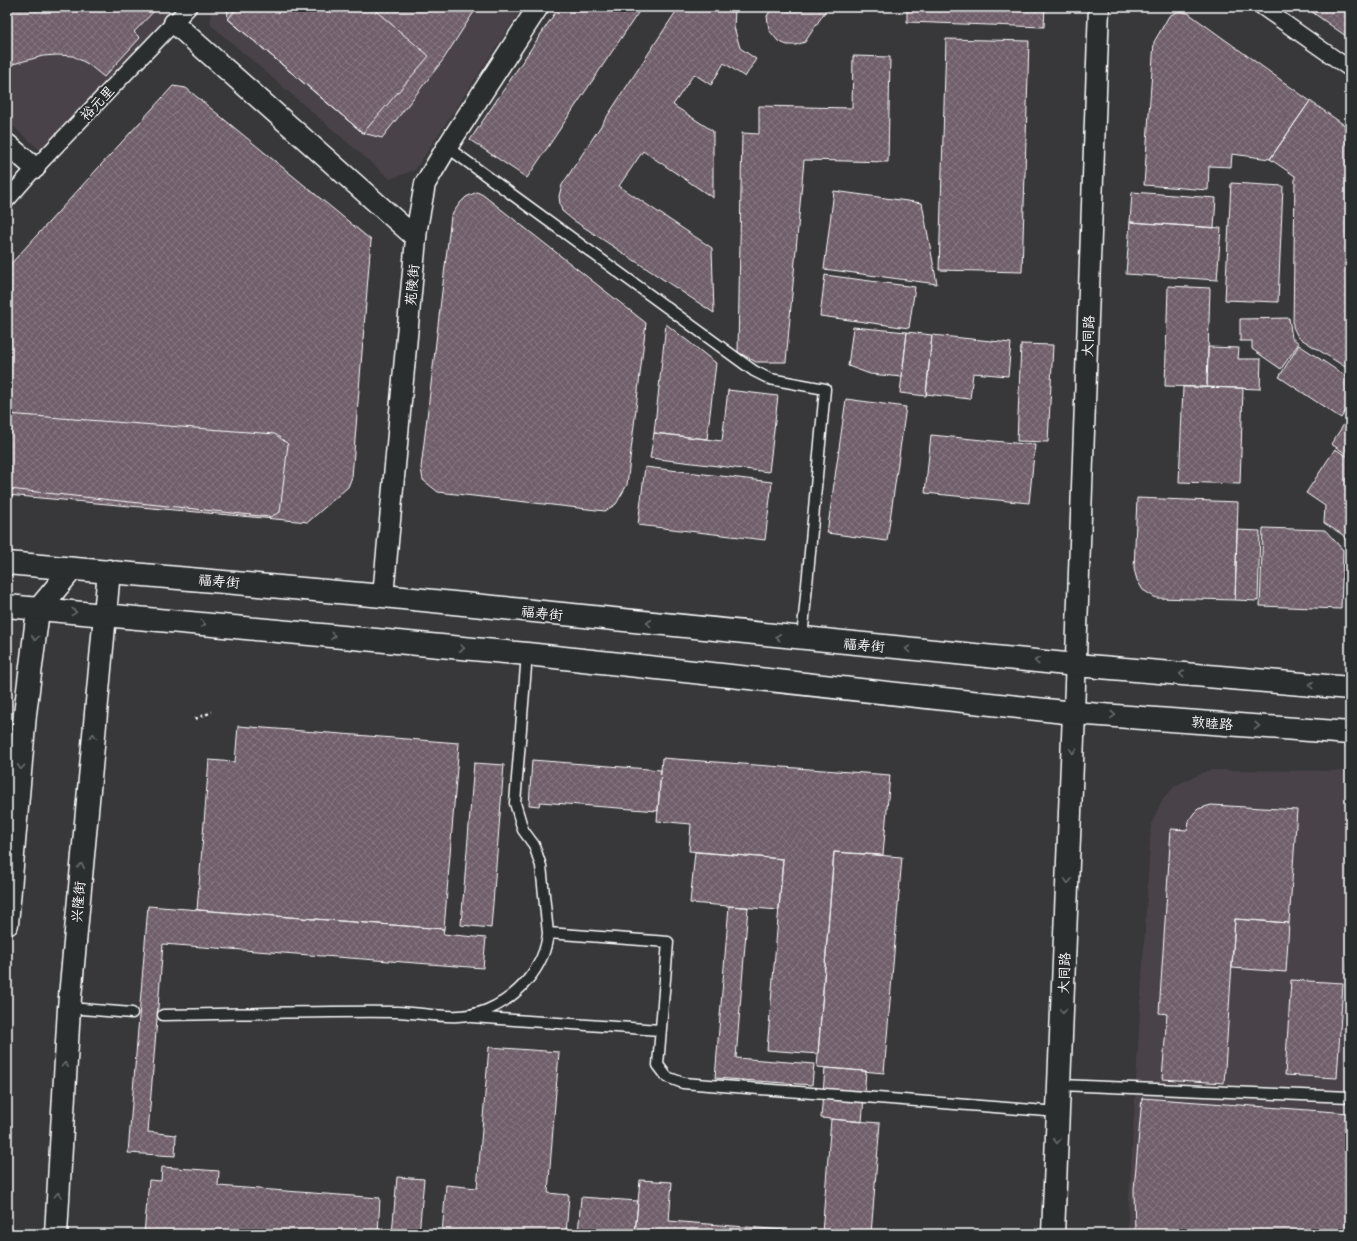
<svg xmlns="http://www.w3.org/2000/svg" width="1357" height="1241" font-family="'Architects Daughter','LXGW WenKai TC',sans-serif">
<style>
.built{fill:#494348}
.building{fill:url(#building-cross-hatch);stroke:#fff}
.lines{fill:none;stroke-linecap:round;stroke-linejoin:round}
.service-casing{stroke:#fff;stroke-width:13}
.pedestrian-casing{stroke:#fff;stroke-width:18}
.minor-casing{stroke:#fff;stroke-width:23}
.tertiary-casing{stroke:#fff;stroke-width:25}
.secondary-casing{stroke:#fff;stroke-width:25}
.path{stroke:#fff;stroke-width:2.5;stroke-dasharray:3 3;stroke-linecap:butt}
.service{stroke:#2a2d2e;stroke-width:10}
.pedestrian{stroke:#2a2d2e;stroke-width:15}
.minor{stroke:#2a2d2e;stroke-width:20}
.tertiary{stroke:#2a2d2e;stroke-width:22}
.secondary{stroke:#2a2d2e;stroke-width:22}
.oneway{stroke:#6a6c6d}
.labels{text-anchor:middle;stroke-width:4;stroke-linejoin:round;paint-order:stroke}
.street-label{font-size:14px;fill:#fff;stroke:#2a2d2e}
</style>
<defs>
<pattern id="building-cross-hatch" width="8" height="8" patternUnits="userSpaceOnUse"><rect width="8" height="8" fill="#705f6a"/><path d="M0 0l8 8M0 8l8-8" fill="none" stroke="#857780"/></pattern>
</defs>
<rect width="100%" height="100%" fill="#38373a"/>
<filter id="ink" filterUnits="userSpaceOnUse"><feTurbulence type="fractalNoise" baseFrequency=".025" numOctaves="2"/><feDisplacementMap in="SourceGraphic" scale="8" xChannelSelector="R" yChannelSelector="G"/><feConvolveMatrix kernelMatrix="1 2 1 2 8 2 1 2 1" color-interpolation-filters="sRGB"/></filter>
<g filter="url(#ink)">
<path class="built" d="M7 7H178L41 151 7 121Z
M210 7H523L415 170 390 179 211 25Z
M1209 770 1350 771V1234H1127L1151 825 1163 798 1176 785Z"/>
<path class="building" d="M7 7H158L134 32 140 38 104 77 88 64 73 56 58 55 43 56 13 64 7 68Z
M227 7H477L443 60 382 138 363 133 228 19Z
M238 7H371L429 56 363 133 228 19Z
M559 7H642L527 178 470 140Z
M679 7H738L735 11 734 27 740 48 756 59 745 77 724 63 711 85 694 74 673 105 713 131V198L643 151 619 186 712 248 714 313 573 220 562 211 560 204 559 196 562 185Z
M773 7H828L805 42 796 45H787L778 41 769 30 767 16Z
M907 7H1045L1044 27 907 22Z
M1305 7H1350V39Z
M1179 11 1188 13 1310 101 1270 159 1232 154 1231 167 1209 166 1208 190 1144 185 1154 42 1169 16Z
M946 39 1029 41 1022 272 939 270Z
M853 56 890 57 888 162 804 160 786 362H756L738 352 742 133 759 134V106L852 108Z
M173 86 186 88 371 240 352 477 348 487 308 522 7 495V268Z
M1310 101 1350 129V370L1298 337 1293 327 1295 176 1270 159Z
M1231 183 1283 186 1278 302 1225 300Z
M834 191 922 203 937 284 824 269Z
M477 192 483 195 646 323 627 485 616 504 605 511 438 492 423 480 421 468 451 216 460 203 466 197Z
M1132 192 1216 198 1214 228 1130 222Z
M1130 222 1221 228 1217 280 1126 274Z
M825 275 915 287 909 328 820 316Z
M1168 286 1210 288 1207 387 1165 386Z
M1289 318 1292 338 1299 343 1281 369 1252 349V341H1240V319Z
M666 324 716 363 707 439 654 433Z
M853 327 907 332 902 377 870 374 848 366Z
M907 332 932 335 926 396 900 393Z
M932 335 1011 343 1008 376 973 373 970 399 926 394Z
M1021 344 1053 345 1048 442 1017 441Z
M1299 345 1350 379V404L1341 418 1279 377Z
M1208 347 1239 348 1238 359H1261L1260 389 1207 387Z
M1183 387 1243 388 1240 484 1179 482Z
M728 390 778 396 769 472 650 458 654 433 722 441Z
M846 399 906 407 887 541 827 533Z
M7 414 275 434 288 444 280 512 270 517 9 489 7 486Z
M1350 415V456L1331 444Z
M931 435 1035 445 1029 503 925 493Z
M1335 449 1350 458V549L1343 535 1324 523 1325 506 1306 493Z
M645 467 772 482 765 540 638 525Z
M1137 498 1238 502 1235 600 1156 598 1143 590 1137 580 1134 569Z
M1263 528 1325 530 1343 550 1341 609 1260 606Z
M1237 530 1260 531 1258 601 1235 600Z
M1350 578V616H1348Z
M238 726 459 743 444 929 197 910 209 760 235 762Z
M662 758 890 775 883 855 834 852 818 1054 767 1050 783 859 689 851 691 824 657 821Z
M532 760 661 770 658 811 540 802 539 806 529 805Z
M474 763 504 765 491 928 461 925Z
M1211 805 1297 810 1289 923 1235 919 1224 1083 1162 1079 1167 1014 1159 1013 1171 829 1188 830 1189 820 1194 813 1198 809Z
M695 852 783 859 779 910 690 903Z
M834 852 902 857 884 1073 817 1067Z
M148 906 444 929 443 934 486 938 483 968 163 944 148 1132 176 1135 175 1156 128 1153Z
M729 906 748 907 736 1058 814 1064 812 1085 715 1078Z
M1235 919 1289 923 1286 972 1232 968Z
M1350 922V989H1347Z
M1291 980 1343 983 1337 1078 1285 1075Z
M489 1047 559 1052 548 1193 569 1195 566 1234H442L446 1185 477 1188Z
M825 1068 866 1071 862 1122 821 1118Z
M1142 1098 1350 1113V1234H1135L1134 1189Z
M831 1119 880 1123 871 1234H635L640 1180 672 1182 669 1221 822 1233Z
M162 1167 219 1171 218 1186 380 1198 378 1234H144L149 1180 161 1181Z
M397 1177 424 1179 419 1234H392Z
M581 1197 638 1201 635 1234H578Z"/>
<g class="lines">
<defs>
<path id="service" d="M447 147 754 371 770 379 825 389 802 639
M548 933 668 942 658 1065 667 1077 683 1083 1059 1112
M69 1008 132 1013
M163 1015C241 1014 319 1011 397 1012 427 1013 458 1022 487 1010 518 997 545 967 548 933L541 866 534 845 523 830 515 803 527 654
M471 1017 660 1030
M1060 1085 1350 1097"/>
<path id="pedestrian" d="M1262 7 1350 69
M7 200 35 168 189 7"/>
<path id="minor" d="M174 23 416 238
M7 144 35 168
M383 596 417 228 425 184 447 147 538 7
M1074 713 1099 7"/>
<path id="tertiary" d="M7 924 25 714 38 610 72 569
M56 1234 69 1008 109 571
M1053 1234 1074 713"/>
<path id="secondary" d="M7 563 383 596 1076 665 1350 688
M7 606 527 654 1074 713 1350 733"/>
</defs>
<use href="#service" class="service-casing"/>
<use href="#pedestrian" class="pedestrian-casing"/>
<use href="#minor" class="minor-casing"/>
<use href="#tertiary" class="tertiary-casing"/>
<use href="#secondary" class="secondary-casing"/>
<path class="path" d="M195 719 212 712"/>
<use href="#service" class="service"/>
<use href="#pedestrian" class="pedestrian"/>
<use href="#minor" class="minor"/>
<use href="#tertiary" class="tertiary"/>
<use href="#secondary" class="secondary"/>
</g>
<defs><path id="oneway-chevron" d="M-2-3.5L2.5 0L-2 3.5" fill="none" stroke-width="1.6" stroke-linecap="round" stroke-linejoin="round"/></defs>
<g class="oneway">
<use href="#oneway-chevron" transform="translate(74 612) rotate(4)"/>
<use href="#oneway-chevron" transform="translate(649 623) rotate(-174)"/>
<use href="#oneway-chevron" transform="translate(203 624) rotate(5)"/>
<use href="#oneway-chevron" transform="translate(333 636) rotate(5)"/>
<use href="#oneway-chevron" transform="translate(778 637) rotate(-174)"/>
<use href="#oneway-chevron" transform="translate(35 638) rotate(97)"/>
<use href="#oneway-chevron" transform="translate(462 648) rotate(5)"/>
<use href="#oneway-chevron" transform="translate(908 649) rotate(-175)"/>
<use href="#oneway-chevron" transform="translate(1037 661) rotate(-175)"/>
<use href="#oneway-chevron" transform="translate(1182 674) rotate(-175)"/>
<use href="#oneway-chevron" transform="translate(1311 685) rotate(-175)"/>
<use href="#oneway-chevron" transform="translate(1113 715) rotate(4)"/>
<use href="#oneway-chevron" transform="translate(1257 726) rotate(4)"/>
<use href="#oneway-chevron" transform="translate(93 736) rotate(-85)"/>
<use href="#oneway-chevron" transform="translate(1073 751) rotate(92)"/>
<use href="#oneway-chevron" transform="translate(21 767) rotate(95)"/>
<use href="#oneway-chevron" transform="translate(81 866) rotate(-85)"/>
<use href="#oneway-chevron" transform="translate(1068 881) rotate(92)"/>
<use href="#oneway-chevron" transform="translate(1063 1011) rotate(92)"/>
<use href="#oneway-chevron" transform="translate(65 1065) rotate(-87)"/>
<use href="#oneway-chevron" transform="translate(1057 1141) rotate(93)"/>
<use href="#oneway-chevron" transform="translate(58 1195) rotate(-87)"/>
</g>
</g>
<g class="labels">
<g class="street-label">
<text transform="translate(97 103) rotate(-46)" y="5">裕元里</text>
<text transform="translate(412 285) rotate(-85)" y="5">苑陵街</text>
<text transform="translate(1088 336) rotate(-88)" y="5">大同路</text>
<text transform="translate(219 581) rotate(5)" y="5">福寿街</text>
<text transform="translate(542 613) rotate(6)" y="5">福寿街</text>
<text transform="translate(864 645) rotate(5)" y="5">福寿街</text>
<text transform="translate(1212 723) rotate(4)" y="5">敦睦路</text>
<text transform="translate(78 902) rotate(-85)" y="5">兴隆街</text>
<text transform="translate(1064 973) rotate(-88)" y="5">大同路</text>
</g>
</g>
<rect width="1357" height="1241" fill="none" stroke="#2a2d2e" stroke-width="24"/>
<rect x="12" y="12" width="1333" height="1217" fill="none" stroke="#fff" stroke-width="1.5" filter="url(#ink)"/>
</svg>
